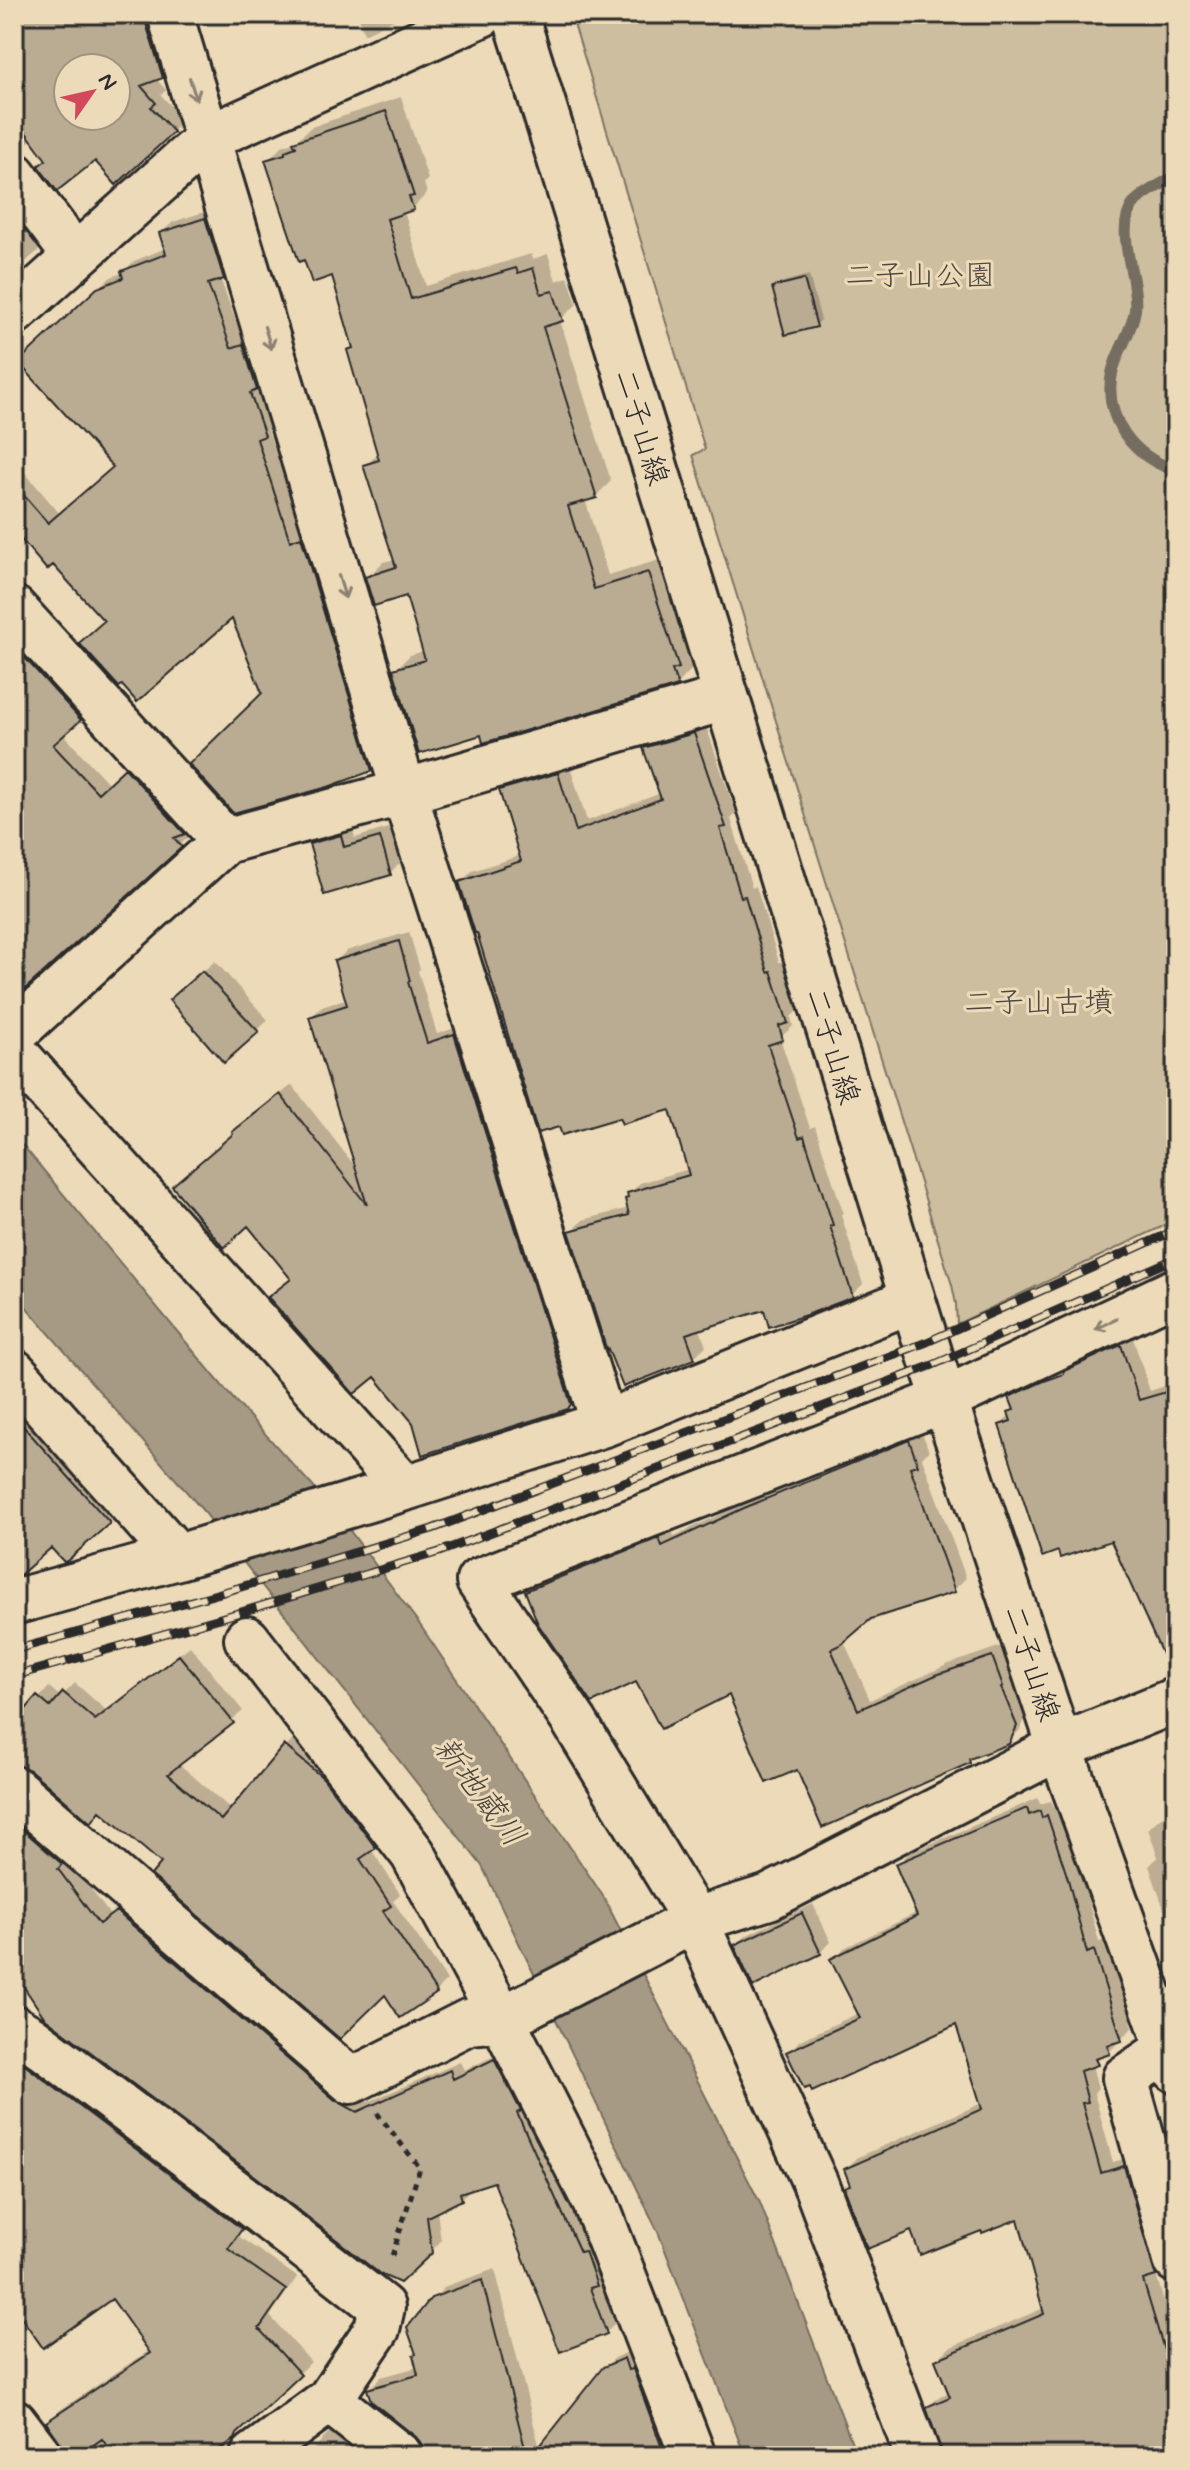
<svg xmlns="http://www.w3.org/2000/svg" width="1190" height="2470" font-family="Mynerve,'Klee One',sans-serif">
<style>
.green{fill:#cebea0;stroke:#7c7466;stroke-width:2}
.water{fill:#a69a84;stroke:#756e60;stroke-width:2}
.shadow{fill:#0003}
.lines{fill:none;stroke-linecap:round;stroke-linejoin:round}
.stream{stroke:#756e60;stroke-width:12}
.building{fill:#baac93;stroke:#2b2b2b;stroke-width:2;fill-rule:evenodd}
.minor-casing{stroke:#2b2b2b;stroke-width:50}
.path{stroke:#2b2b2b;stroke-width:5;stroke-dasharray:6 6;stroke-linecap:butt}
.minor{stroke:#eddab8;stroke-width:44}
.rail-casing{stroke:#2b2b2b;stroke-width:9}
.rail{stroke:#eddab8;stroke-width:6;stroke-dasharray:18;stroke-linecap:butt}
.oneway{stroke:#8c8272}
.labels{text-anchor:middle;stroke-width:6;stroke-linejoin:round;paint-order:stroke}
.park-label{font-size:30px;fill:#4c4842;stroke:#eddab8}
.street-label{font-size:30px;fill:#2b2b2b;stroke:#eddab8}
.water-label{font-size:32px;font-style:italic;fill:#4a4741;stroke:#eddab8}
</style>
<rect width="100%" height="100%" fill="#eddab8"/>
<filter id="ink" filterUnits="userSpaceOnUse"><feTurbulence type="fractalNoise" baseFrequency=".0125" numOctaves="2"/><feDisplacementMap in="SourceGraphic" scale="16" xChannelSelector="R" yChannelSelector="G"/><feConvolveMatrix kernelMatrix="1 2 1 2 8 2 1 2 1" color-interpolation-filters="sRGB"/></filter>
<g filter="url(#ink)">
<path class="green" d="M571 14H1176V1220L957 1324 956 1304 952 1285 693 455 705 449Z"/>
<path class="water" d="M14 1139 25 1148 229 1394 336 1512 418 1622 603 1896 760 2203 857 2456H745L658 2232 482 1866 205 1513 14 1293Z"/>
<path class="shadow" d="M14 14H157L173 65 162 76 156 79 166 90 161 95 184 120 172 131 113 116H116V68H68V113L19 149H14Z
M358 14H406L364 34Z
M401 97 428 179 424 183 427 193 413 208 404 211 426 286 531 254 533 259 548 254 556 281 568 277 577 304 560 320 611 481 596 496 585 499 608 575 663 559 693 651 687 657 692 669 677 684 482 733 395 670 410 655 424 651 407 593 368 577 383 562 395 559 366 466 379 452 350 350 354 346 334 273 267 161 282 146 296 141 311 127Z
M216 208 234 266 220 278 242 338 254 334 276 423 268 430 301 531 312 527 382 758 370 769 264 693 233 616 106 620 54 562 22 538 14 545V469L18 473 22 469 60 514 115 467 31 351 111 277 122 273 134 261 166 248 161 233 173 222Z
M24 218 46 244 14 272V227Z
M809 275 821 320 816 325 774 288 779 283Z
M14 624 90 708 63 734 109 784 136 759 191 835 14 997Z
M705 723 736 814 731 819 752 888 756 886 779 962H782L798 1010 791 1017 793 1026 780 1038 810 1128 815 1126 843 1212 841 1215 863 1284 852 1295 765 1308 699 1328 706 1346 694 1357 571 1232 583 1220 629 1208V1194L640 1183 689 1169 671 1107 478 930 461 882 472 871 522 855 501 791 512 780 569 763 587 821 661 793 646 748 657 737Z
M352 825 355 838 391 827 401 862 390 873 311 845 322 833Z
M409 932 420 969 418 971 437 1034 464 1025 578 1397 567 1408 415 1422 376 1374 270 1297 293 1278 235 1134 245 1122 292 1085 358 1170 311 1017 321 1007 347 999 336 961 346 951Z
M215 961 268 1020 257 1031 182 989Z
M1132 1335 1150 1391 1176 1382V1663L1112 1539 1001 1425 1015 1408 1011 1398 1022 1386 1073 1365 1077 1361Z
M14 1398 121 1510 109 1522 51 1545 14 1574Z
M921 1430 929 1451 922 1458 966 1578 954 1590 870 1618 844 1641 870 1700 949 1664 1004 1645 1014 1672 1012 1674 1028 1713 1020 1730 1008 1742 977 1754 969 1762 798 1767 730 1692 637 1679 528 1592 540 1580 671 1527 674 1536 758 1497Z
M190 1646 243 1711 178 1763 232 1810 296 1736 385 1836 371 1849 400 1894 393 1901 447 1980 436 1991 401 2015 386 1992 164 1863 102 1809 91 1820 32 1768 14 1763V1727L49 1687 61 1697 75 1683 107 1711Z
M1038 1798 1040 1804 1051 1801 1054 1807 1059 1805 1079 1866 1099 1942 1106 1940 1133 2027 1109 2052 1092 2065 1098 2088 1094 2093 1113 2162 1135 2156 1166 2263 1156 2274 1176 2343V2456H945L928 2407 940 2396 950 2392 937 2360 949 2348 1044 2308 1019 2216 912 2228 846 2188 851 2182 846 2169 858 2157 982 2103 957 2023 789 2052 800 2040 859 2013 833 1960 844 1948 918 1912 897 1865 909 1853Z
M14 1803 67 1857 110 1915 128 1902 345 2090 368 2102 460 2062 464 2070 505 2051 607 2274 600 2280 616 2322 606 2332 495 2179 471 2188 461 2199 437 2210 441 2241 430 2252 14 1969Z
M1176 1812V1927L1171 1913 1166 1915 1149 1866 1158 1857 1148 1829 1161 1817Z
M813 1904 831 1942 820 1953 736 1946 747 1935Z
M14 2039 253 2216 238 2236 297 2277 270 2316 311 2362 229 2441 240 2456H66L48 2422 60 2410 150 2350 112 2296 14 2303Z
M495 2269 540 2449 604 2368 616 2357 635 2349 682 2456H426L425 2445 369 2389 381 2377 418 2367V2353L433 2299 446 2286Z
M334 2426 388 2456H308Z"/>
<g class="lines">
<path class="stream" d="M1176 176C1164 183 1144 192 1135 202 1112 229 1139 278 1135 310 1132 332 1117 351 1112 373 1103 419 1134 458 1176 470"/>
</g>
<path class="building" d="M14 14H143L163 78 141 86 156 103 151 107 174 132 116 185 95 161 57 191 38 166 46 160 14 116ZM68 68H116V116H68Z
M386 111 414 196 409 197 414 210 387 219 411 299 516 268 518 273 533 268 541 294 553 291 563 321 543 327 597 498 568 506 594 589 648 572 679 668 672 670 678 686 483 743 481 735 419 754 393 669 425 660 406 596 374 606 365 577 396 567 363 465 379 460 347 350 353 348 332 276 312 283 304 260 299 262 265 160 285 154V151L296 147 293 142Z
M205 218 224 279 208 284 231 348 243 344 257 390 250 393 265 436 257 439 290 541 301 537 372 771 328 787 233 813 189 764 262 693 232 619 137 702 122 685 119 687 79 643 104 621 53 565 47 570 14 531V484L48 523 113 467 18 362 97 288 123 278 121 271 166 254 159 233Z
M804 279 817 327 785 335 772 287Z
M14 646 81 720 53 745 98 793 125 768 185 834 174 838 182 847 14 999Z
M694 733 726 827 720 828 741 897 745 896 768 972 771 971 788 1023 779 1026 783 1040 768 1045 799 1138 804 1136 833 1225 830 1226 853 1297 809 1314 769 1327 764 1310 686 1334 695 1359 623 1387 608 1349 607 1351 569 1231 629 1215 625 1199 628 1198 627 1193 689 1175 670 1110 622 1124 619 1118 562 1135 559 1127 538 1133 477 933H475L459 882 521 861 499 790 558 773 576 831 661 799 643 748Z
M341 835 344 847 380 837 391 875 324 895 309 844Z
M399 941 410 981 408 982 427 1043 454 1034 571 1404 568 1409 422 1455 413 1423 375 1377 354 1394 268 1297 291 1279 248 1226 224 1248 172 1186 233 1134 232 1132 280 1094 367 1205 309 1017 347 1005 334 961Z
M202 971 259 1032 224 1063 169 1000Z
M1121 1345 1139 1400 1176 1389V1676H1172L1111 1541 1060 1558 1058 1551 1042 1557 999 1425 1011 1421 1008 1412 1014 1410 1009 1397 1044 1381 1064 1374V1371Z
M14 1416 110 1523 67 1561 64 1562 51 1548 20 1575 14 1576Z
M909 1440 918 1465 910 1467 955 1592 871 1619 842 1644 831 1649 858 1710 936 1675 992 1656 1003 1686 1001 1687 1017 1726 1009 1744 969 1759 970 1763 822 1828 797 1770 766 1783 729 1695 661 1729 636 1682 592 1703 538 1624 525 1591 659 1538 662 1546 744 1508Z
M179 1655 234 1723 168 1774 221 1820 284 1745 323 1778 376 1848 360 1859 391 1906 383 1911 437 1993 400 2018 385 1995 340 2039 151 1875 161 1863 100 1811 91 1823 30 1770 14 1765V1723L37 1696 50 1707 63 1692 95 1720Z
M1027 1808 1029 1815 1040 1811 1042 1818 1047 1815 1068 1879 1087 1953 1094 1950 1122 2041 1107 2045 1110 2054 1095 2059 1098 2065 1080 2071 1088 2102 1082 2103 1101 2173 1124 2166 1154 2271 1156 2276 1143 2280 1176 2390V2456H943L926 2407 950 2397 935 2360 1044 2314 1018 2219 982 2233 981 2231 920 2255 911 2231 867 2249 844 2187 850 2185 844 2169 982 2109 956 2025 812 2092 810 2087 804 2089 786 2052 860 2018 830 1959 917 1916 895 1864Z
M14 1822 62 1864 58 1869 99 1924 116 1911 335 2100 357 2112 450 2070 453 2079 494 2059 521 2111 517 2113 580 2252 585 2251 597 2286 590 2288 607 2334 560 2352 494 2182 460 2193 462 2200 427 2217 432 2253 400 2283 380 2274 267 2185 44 2017 14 1972Z
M802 1913 821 1954 753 1987 734 1945Z
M14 2057 242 2229 228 2249 286 2290 259 2329 301 2375 237 2434 235 2439 209 2456H114L102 2439 78 2456H64L60 2442 46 2422 150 2353 112 2299 43 2348 14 2307Z
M482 2280 527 2456H424L423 2446 416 2437 371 2401 367 2389 418 2375 413 2355 416 2354 407 2328 431 2298Z
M624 2358 628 2370 633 2369 662 2448 645 2456H532L603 2367Z"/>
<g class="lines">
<defs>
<path id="minor" d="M170 14 404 792 604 1424
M515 14 933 1365 1060 1747 1176 2070
M14 175 75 256
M14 312 208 138 482 14
M14 609 225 841 404 792 725 698
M14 1033 225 841
M14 1052 405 1488 604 1424 912 1300
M14 1372 178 1557 14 1602
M178 1557 405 1488
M247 1639 413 1854 502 2019 595 2202 693 2456
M14 1789 351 2081 468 2022 502 2019 695 1920 769 1897 1060 1747 1176 1700
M14 2028 31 2038 252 2205 382 2307 377 2329 329 2400 400 2456
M1176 2049 1169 2048 1125 2078 1176 2260
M14 2422 40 2456
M253 2456 329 2400
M918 2456 816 2185 695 1920 574 1721 479 1581 944 1400 1176 1291"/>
</defs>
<use href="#minor" class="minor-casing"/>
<path class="path" d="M377 2113 420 2168 391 2259"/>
<use href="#minor" class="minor"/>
<defs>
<path id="rail" d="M14 1650 231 1590 432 1529 927 1342 1176 1230
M14 1676 238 1613 439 1552 933 1365 1176 1258"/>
</defs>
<use href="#rail" class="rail-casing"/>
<use href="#rail" class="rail"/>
</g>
<defs><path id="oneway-shaft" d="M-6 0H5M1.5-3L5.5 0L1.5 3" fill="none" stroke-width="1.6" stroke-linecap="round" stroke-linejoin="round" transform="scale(2)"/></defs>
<g class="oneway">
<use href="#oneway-shaft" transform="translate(193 89) rotate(73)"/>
<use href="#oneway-shaft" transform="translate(268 338) rotate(73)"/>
<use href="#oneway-shaft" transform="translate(342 587) rotate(73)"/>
<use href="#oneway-shaft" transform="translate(1106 1324) rotate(155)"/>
</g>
</g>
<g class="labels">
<g class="park-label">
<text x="920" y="285">二子山公園</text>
<text x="1039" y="1012">二子山古墳</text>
</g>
<g class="street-label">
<text transform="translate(642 427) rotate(73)" y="10">二子山線</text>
<text transform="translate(833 1046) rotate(73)" y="10">二子山線</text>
<text transform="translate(1032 1663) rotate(72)" y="10">二子山線</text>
</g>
<g class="water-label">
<text transform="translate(480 1791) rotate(53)" y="11">新地蔵川</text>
</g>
</g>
<rect width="1190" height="2470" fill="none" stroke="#eddab8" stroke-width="48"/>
<rect x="24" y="24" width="1142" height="2422" fill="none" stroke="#2b2b2b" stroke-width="3" filter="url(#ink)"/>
<g transform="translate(92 92) rotate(56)"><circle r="38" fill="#eddab8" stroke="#9f9480" stroke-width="2"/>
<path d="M0-6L14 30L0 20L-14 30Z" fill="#d1495b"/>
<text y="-12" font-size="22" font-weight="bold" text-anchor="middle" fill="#2b2b2b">N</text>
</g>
</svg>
